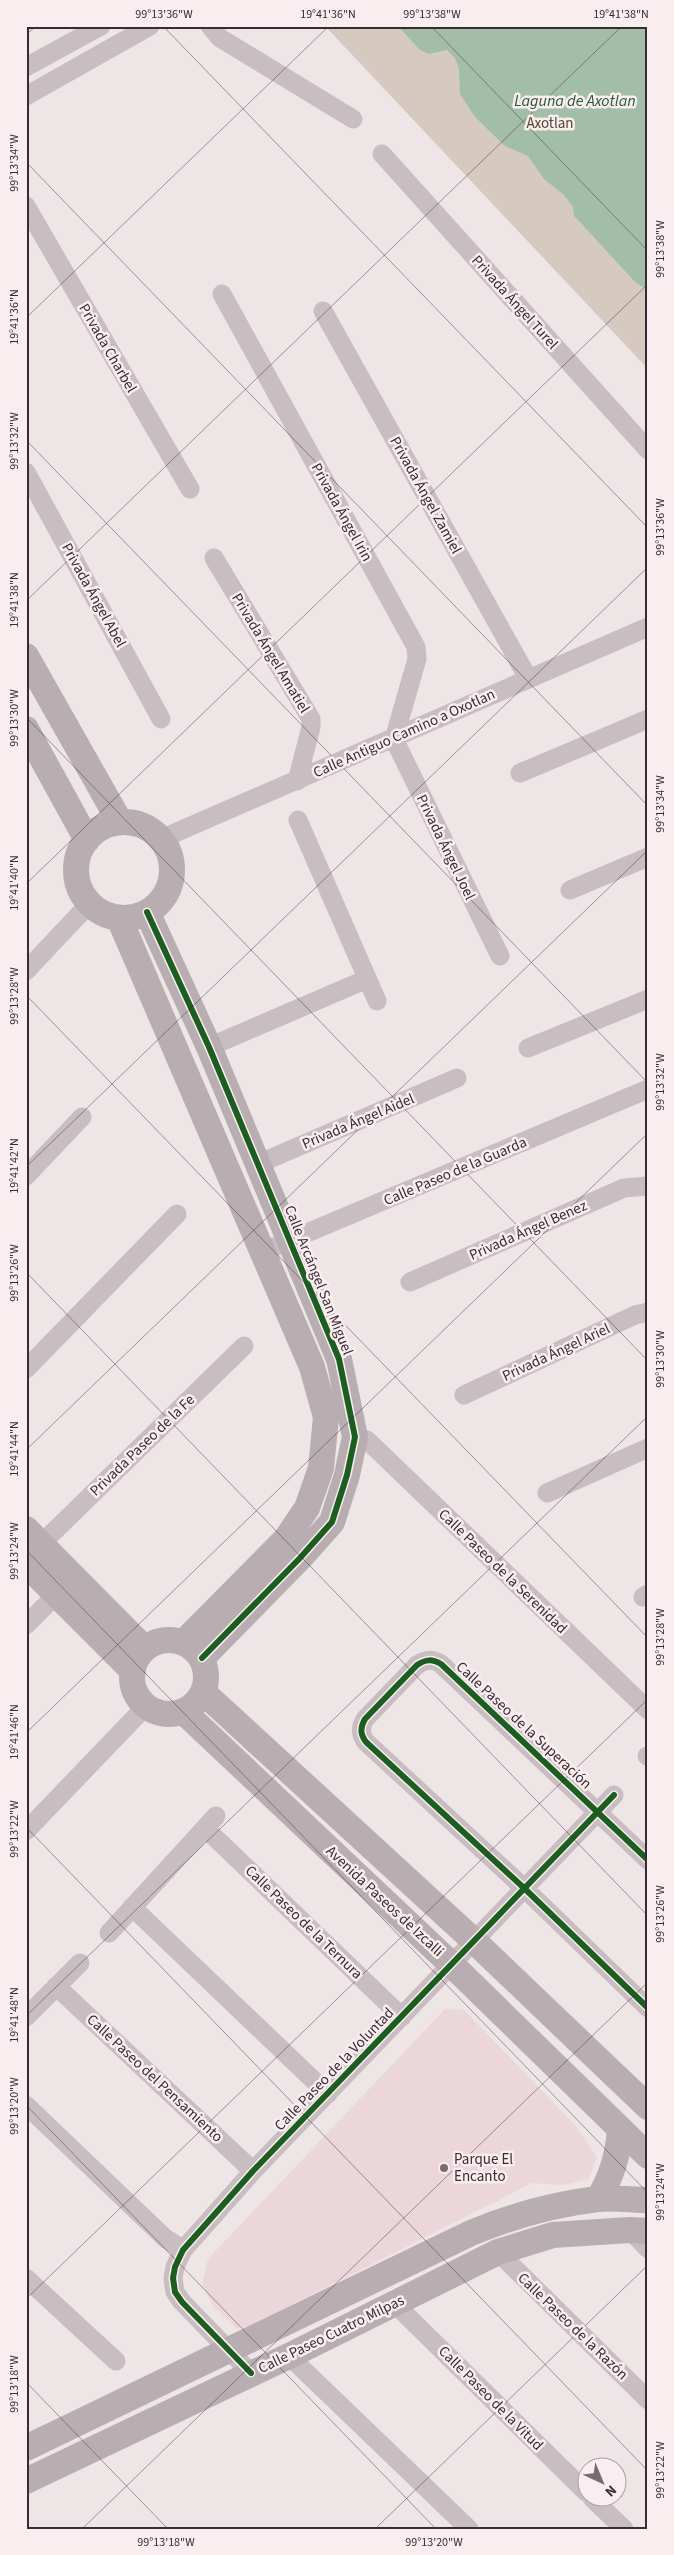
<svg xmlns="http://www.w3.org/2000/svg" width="674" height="2555" font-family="'Source Sans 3',sans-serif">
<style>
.green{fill:#d5c9c0}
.plaza{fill:#ebd6da}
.water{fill:#a2bea8}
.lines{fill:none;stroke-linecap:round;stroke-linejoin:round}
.street{stroke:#c8bdc1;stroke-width:19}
.secondary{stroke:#b8aeb1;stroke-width:26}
.cycleway-casing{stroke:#faedf0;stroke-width:9}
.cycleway{stroke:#1b5e20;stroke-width:6}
.ticks{fill:none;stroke:#392b32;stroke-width:1;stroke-opacity:0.45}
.poi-dot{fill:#786c71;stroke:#faedf0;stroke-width:2}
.labels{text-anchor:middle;stroke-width:5;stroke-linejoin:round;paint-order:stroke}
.park-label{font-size:15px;fill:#554630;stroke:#faedf0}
.street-label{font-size:15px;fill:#392b32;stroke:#faedf0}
.poi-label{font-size:15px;fill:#392b32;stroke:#faedf0;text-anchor:start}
.water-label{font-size:16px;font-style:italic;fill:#235832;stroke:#faedf0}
.neatline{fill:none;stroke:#392b32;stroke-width:2}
.ticks-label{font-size:12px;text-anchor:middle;fill:#392b32}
</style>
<rect width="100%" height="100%" fill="#eee5e7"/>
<path class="green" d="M325 26H648V369Z"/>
<path class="plaza" d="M445 2009 464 2010 575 2125 597 2157 589 2179 563 2185 532 2183 248 2327 236 2328 213 2306 202 2284 208 2259Z"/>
<path class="water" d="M398 26H648V290L636 283 579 221 574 216 573 207 564 195 544 179 528 156 505 146 475 117 460 94 459 69 455 58 447 50 429 54 420 50Z"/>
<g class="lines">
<path class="street" d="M210 26 220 38 353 119
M26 67 101 26
M26 96 150 26
M382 154 648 450
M26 206 190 489
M222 294 416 647 417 659 394 739 500 956
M323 311 528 678
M26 472 161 719
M214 558 311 719V727L297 781
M520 773 648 719
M298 820 377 1001
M161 839 648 627
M570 890 648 857
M26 971 89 904
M209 1047 367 979
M528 1048 648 999
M258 1164 457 1078
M26 1176 82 1117
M262 1252 648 1089
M410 1282 624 1188 648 1186
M26 1369 177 1214
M464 1395 635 1315 648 1312
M355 1437 367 1440 648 1710
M547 1493 648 1448
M40 1545 244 1346
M643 1597 648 1594
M26 1625 58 1593
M647 1756H648
M205 1828 402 2017
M26 1831 146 1706
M648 1860 441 1664C432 1659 426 1659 417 1665L365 1719C360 1728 360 1734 366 1742L524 1888 648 2008
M132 1907 328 2094
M109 1933 216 1816
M56 1986 253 2171
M26 2017 80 1963
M26 2105 165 2238 183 2250
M630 2230 648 2249
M498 2252 648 2400
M26 2278 116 2361
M395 2304 586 2492
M289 2356 469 2529
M251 2373 182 2302 175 2292 173 2278 175 2267 183 2250 253 2171 614 1795
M592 2498 624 2529"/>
<path class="secondary" d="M26 656 120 822
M26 729 87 840
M76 870a48 48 0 1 1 96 0a48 48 0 1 1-96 0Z
M147 912 209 1047 339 1359 355 1437 347 1475 332 1522 300 1558 202 1658
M119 918 312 1367 326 1417 321 1468 307 1508 286 1539 184 1642
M26 1529 145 1649
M26 1564 133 1671
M132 1677a37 37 0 1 1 74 0a37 37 0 1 1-74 0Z
M204 1693 473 1940 648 2107
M184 1712 451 1964 648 2156
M599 2198C612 2175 618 2156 620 2129
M26 2448 471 2233C512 2216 554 2204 598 2199 614 2197 632 2200 648 2200
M26 2481 289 2356 498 2252 553 2235 630 2230 648 2231"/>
<defs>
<path id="cycleway" d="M147 912 209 1047 339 1359 355 1437 347 1475 332 1522 300 1558 202 1658
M648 1860 441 1664C432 1659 426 1659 417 1665L365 1719C360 1728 360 1734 366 1742L524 1888 648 2008
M251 2373 182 2302 175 2292 173 2278 175 2267 183 2250 253 2171 614 1795"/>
</defs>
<use href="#cycleway" class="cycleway-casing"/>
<use href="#cycleway" class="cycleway"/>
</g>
<path class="ticks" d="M163 26 648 528M431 26 648 251M26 35 36 26M26 162 648 806M26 318 329 26M26 440 648 1083M26 601 622 26M26 717 648 1361M26 884 648 284M26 995 648 1638M26 1167 648 567M26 1272 648 1916M26 1450 648 850M26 1550 648 2193M26 1733 648 1133M26 1827 648 2471M26 2016 648 1416M26 2105 436 2529M26 2299 648 1699M26 2382 168 2529M82 2529 648 1982M375 2529 648 2265"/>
<circle class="poi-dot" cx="444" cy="2168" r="5"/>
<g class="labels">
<g class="park-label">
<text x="550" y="128">Axotlan</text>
</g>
<g class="street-label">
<text transform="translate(515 302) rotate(48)" y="5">Privada Ángel Turel</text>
<text transform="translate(108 348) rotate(60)" y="5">Privada Charbel</text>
<text transform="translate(426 495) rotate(61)" y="5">Privada Ángel Zamiel</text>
<text transform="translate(342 512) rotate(61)" y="5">Privada Ángel Irin</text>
<text transform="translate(94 595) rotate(61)" y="5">Privada Ángel Abel</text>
<text transform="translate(271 653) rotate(59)" y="5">Privada Ángel Amatiel</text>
<text transform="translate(404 733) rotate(-24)" y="5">Calle Antiguo Camino a Oxotlan</text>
<text transform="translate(446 847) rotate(64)" y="5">Privada Ángel Joel</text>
<text transform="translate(358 1121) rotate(-23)" y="5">Privada Ángel Aidel</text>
<text transform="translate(455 1171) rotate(-23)" y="5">Calle Paseo de la Guarda</text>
<text transform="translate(528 1230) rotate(-24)" y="5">Privada Ángel Benez</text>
<text transform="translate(319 1280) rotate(68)" y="5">Calle Arcángel San Miguel</text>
<text transform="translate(556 1352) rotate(-25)" y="5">Privada Ángel Ariel</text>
<text transform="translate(142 1445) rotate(-44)" y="5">Privada Paseo de la Fe</text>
<text transform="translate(503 1571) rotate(44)" y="5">Calle Paseo de la Serenidad</text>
<text transform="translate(524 1725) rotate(43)" y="5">Calle Paseo de la Superación</text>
<text transform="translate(385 1901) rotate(43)" y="5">Avenida Paseos de Izcalli</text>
<text transform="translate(304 1922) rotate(44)" y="5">Calle Paseo de la Ternura</text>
<text transform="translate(334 2069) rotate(-46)" y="5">Calle Paseo de la Voluntad</text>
<text transform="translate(155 2078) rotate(43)" y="5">Calle Paseo del Pensamiento</text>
<text transform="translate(573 2326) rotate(44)" y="5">Calle Paseo de la Razón</text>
<text transform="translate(331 2334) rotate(-26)" y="5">Calle Paseo Cuatro Milpas</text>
<text transform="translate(491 2398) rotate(45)" y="5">Calle Paseo de la Vitud</text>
</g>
<g class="poi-label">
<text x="454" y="2164">Parque El<tspan x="454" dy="17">Encanto</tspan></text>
</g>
<g class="water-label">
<text x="575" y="106">Laguna de Axotlan</text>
</g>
</g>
<rect width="674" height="2555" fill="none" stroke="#faedf0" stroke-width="55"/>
<g transform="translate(602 2482) rotate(136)"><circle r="24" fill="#faedf0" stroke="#ad9fa4"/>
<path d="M0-4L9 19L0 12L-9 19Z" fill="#786c71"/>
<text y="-8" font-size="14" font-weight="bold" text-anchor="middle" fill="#392b32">N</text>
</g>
<rect x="28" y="28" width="618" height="2500" class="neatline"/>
<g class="ticks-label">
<text x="164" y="18">99°13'36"W</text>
<text x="328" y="18">19°41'36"N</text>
<text x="432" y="18">99°13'38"W</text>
<text x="621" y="18">19°41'38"N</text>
<text transform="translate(14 163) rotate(-90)" y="4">99°13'34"W</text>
<text transform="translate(660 249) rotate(-90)" y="4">99°13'38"W</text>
<text transform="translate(14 317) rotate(-90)" y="4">19°41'36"N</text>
<text transform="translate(14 441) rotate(-90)" y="4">99°13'32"W</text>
<text transform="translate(660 527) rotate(-90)" y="4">99°13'36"W</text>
<text transform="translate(14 600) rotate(-90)" y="4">19°41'38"N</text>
<text transform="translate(14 718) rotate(-90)" y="4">99°13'30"W</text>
<text transform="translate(660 804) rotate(-90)" y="4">99°13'34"W</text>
<text transform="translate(14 883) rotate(-90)" y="4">19°41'40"N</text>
<text transform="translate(14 996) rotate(-90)" y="4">99°13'28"W</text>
<text transform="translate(660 1082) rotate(-90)" y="4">99°13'32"W</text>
<text transform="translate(14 1166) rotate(-90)" y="4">19°41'42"N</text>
<text transform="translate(14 1273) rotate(-90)" y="4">99°13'26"W</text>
<text transform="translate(660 1359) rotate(-90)" y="4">99°13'30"W</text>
<text transform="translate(14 1449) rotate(-90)" y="4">19°41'44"N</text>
<text transform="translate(14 1551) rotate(-90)" y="4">99°13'24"W</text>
<text transform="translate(660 1637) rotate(-90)" y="4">99°13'28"W</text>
<text transform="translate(14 1732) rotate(-90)" y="4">19°41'46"N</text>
<text transform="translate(14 1829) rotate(-90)" y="4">99°13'22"W</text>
<text transform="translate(660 1914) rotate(-90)" y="4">99°13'26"W</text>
<text transform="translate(14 2015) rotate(-90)" y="4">19°41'48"N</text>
<text transform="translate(14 2106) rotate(-90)" y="4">99°13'20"W</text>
<text transform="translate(660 2192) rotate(-90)" y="4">99°13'24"W</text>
<text transform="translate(14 2384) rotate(-90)" y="4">99°13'18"W</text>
<text transform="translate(660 2470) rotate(-90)" y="4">99°13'22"W</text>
<text x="166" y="2546">99°13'18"W</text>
<text x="434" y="2546">99°13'20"W</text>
</g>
</svg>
